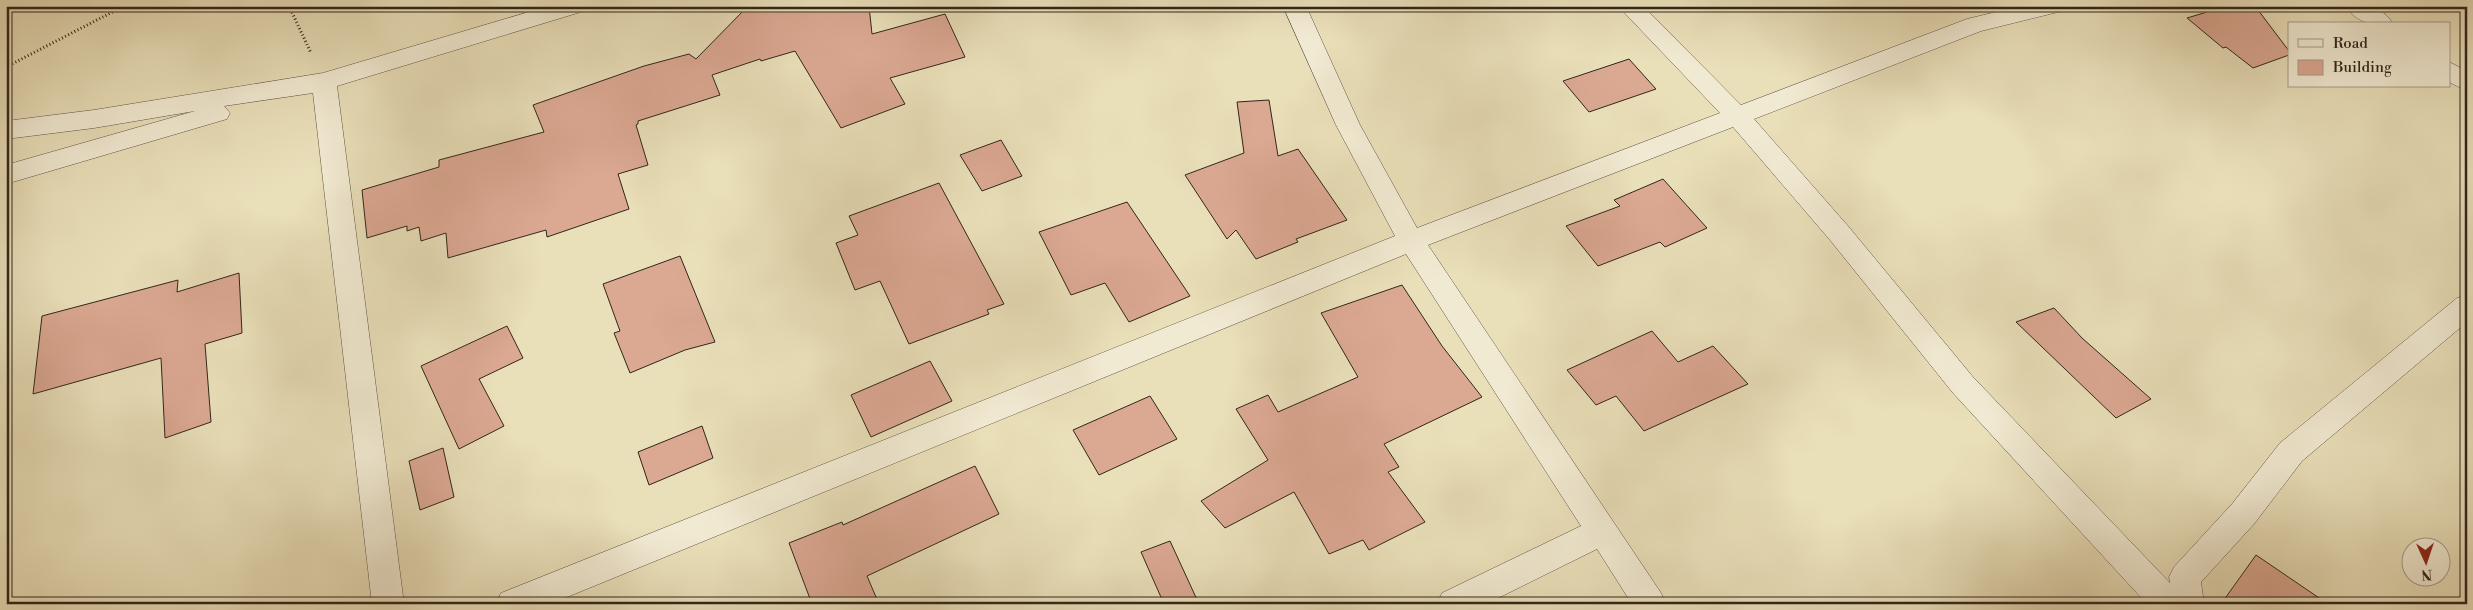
<svg xmlns="http://www.w3.org/2000/svg" width="2473" height="610" font-family="'Libre Bodoni',serif">
<style>
.building{fill:#dba892;stroke:#31261c}
.lines{fill:none;stroke-linecap:round;stroke-linejoin:round}
.street-casing{stroke:#5f5443;stroke-width:1}
.path{stroke:#31261c;stroke-width:3;stroke-dasharray:1 2.5;stroke-linecap:butt}
.street{fill:#f1ead2;fill-rule:evenodd}
</style>
<rect width="100%" height="100%" fill="#e9dfb9"/>
<filter id="stains"><feTurbulence type="fractalNoise" baseFrequency=".004" numOctaves="4"/><feColorMatrix values="0 0 0 0 .2 0 0 0 0 .09 0 0 0 0 .02 0 0 0 .5 -.17"/></filter>
<radialGradient id="worn" r=".72"><stop offset=".6" stop-color="#630" stop-opacity="0"/><stop offset="1" stop-color="#630" stop-opacity=".3"/></radialGradient>
<path class="building" d="M748 6H869L872 34 945 14 965 57 890 78 905 104 841 128 795 51 761 61 760 59 712 75 720 95 638 121V124L636 125 648 165 618 174 629 209 547 237 546 230 448 258 446 233 421 241 419 227 407 231V226L367 238 362 190 439 167V160L544 132 533 105 644 66 689 54 696 59Z
M2227 6H2255L2289 51V55L2253 68 2226 47 2223 48 2187 18Z
M1629 59 1656 89 1589 112 1563 81Z
M1269 100 1278 156 1298 149 1347 220 1296 239 1298 242 1256 259 1236 230 1227 239 1185 175 1244 153 1237 102Z
M1001 140 1022 176 982 191 960 155Z
M1663 179 1707 228 1665 247 1660 242 1598 266 1566 226 1620 206 1614 200Z
M939 183 1004 304 987 310 989 314 909 344 880 281 855 290 836 243 858 235 849 216Z
M1127 202 1190 296 1129 322 1105 283 1071 295 1039 232Z
M680 256 715 342 685 350 630 373 614 333 620 331 603 284Z
M239 273 242 333 205 344 211 422 165 438 161 358 33 394 42 316 178 280 177 292Z
M1402 285 1442 346 1482 397 1384 444 1399 467 1388 472 1425 522 1369 550 1363 540 1329 554 1294 492 1225 528 1201 501 1268 460 1236 409 1268 395 1278 412 1358 377 1321 313Z
M2054 308 2082 338 2151 399 2116 418 2016 322Z
M507 326 523 358 479 379 504 426 459 449 421 366Z
M1652 331 1678 362 1713 346 1748 384 1644 431 1616 396 1596 405 1567 370Z
M930 361 952 401 871 437 851 395Z
M1150 396 1177 439 1099 475 1073 430Z
M702 426 713 458 649 485 638 452Z
M443 448 454 497 420 510 409 461Z
M975 466 999 514 867 576 879 604H812L789 543 842 522 843 525Z
M1170 541 1199 604H1164L1141 552Z
M2256 555 2328 604H2221Z"/>
<g class="lines">
<defs>
<path id="street" d="M549 6H587L584 11 337 86 404 604H372L313 93 224 106 230 113 227 119 6 184V165L195 111 94 128 6 139V121L94 110 323 73Z
M1283 6H1306L1360 125 1417 228 1720 113 1618 6H1643L1741 105 1967 19 2021 6H2065L2062 11 1981 31 1754 119 1848 226 1973 377 2170 583 2169 577 2174 567 2232 504 2280 443 2457 298 2467 295V322L2302 461 2254 524 2201 582 2204 604H2147L1953 393 1830 240 1733 127 1428 245 1661 593 1666 604H1632L1597 549 1486 604H1437L1442 593 1581 526 1406 254 550 604H496L501 593 1395 236 1336 125Z
M2346 6C2365 6 2382 5 2393 24 2374 24 2357 25 2346 6Z
M2449 62 2467 71V91L2449 82Z"/>
</defs>
<use href="#street" class="street-casing"/>
<path class="path" d="M289 6 311 53
M6 67 124 6
M6 314H9"/>
<use href="#street" class="street"/>
</g>
<rect width="2473" height="610" fill="none" stroke="#e9dfb9" stroke-width="25"/>
<rect x="8" y="8" width="2458" height="595" fill="none" stroke="#31261c" stroke-width="2.5"/>
<rect x="12" y="12" width="2448" height="585" fill="none" stroke="#31261c"/>
<rect x="2288" y="22" width="162" height="65" fill="#f1ead2" stroke="#a49c89"/>
<rect x="2298" y="39" width="25" height="8" fill="#f1ead2" stroke="#a49c89"/>
<text x="2333" y="48" font-size="15" fill="#31261c">Road</text>
<rect x="2298" y="60" width="25" height="15" fill="#dba892" stroke="#a49c89"/>
<text x="2333" y="72" font-size="15" fill="#31261c">Building</text>
<g transform="translate(2426 562) rotate(177)"><circle r="24" fill="#f1ead2" stroke="#a49c89"/>
<path d="M0-4L9 19L0 12L-9 19Z" fill="#8f2418"/>
<text y="-8" font-size="14" font-weight="bold" text-anchor="middle" fill="#31261c">N</text>
</g>
<rect width="100%" height="100%" filter="url(#stains)"/>
<rect width="100%" height="100%" fill="url(#worn)"/>
</svg>
